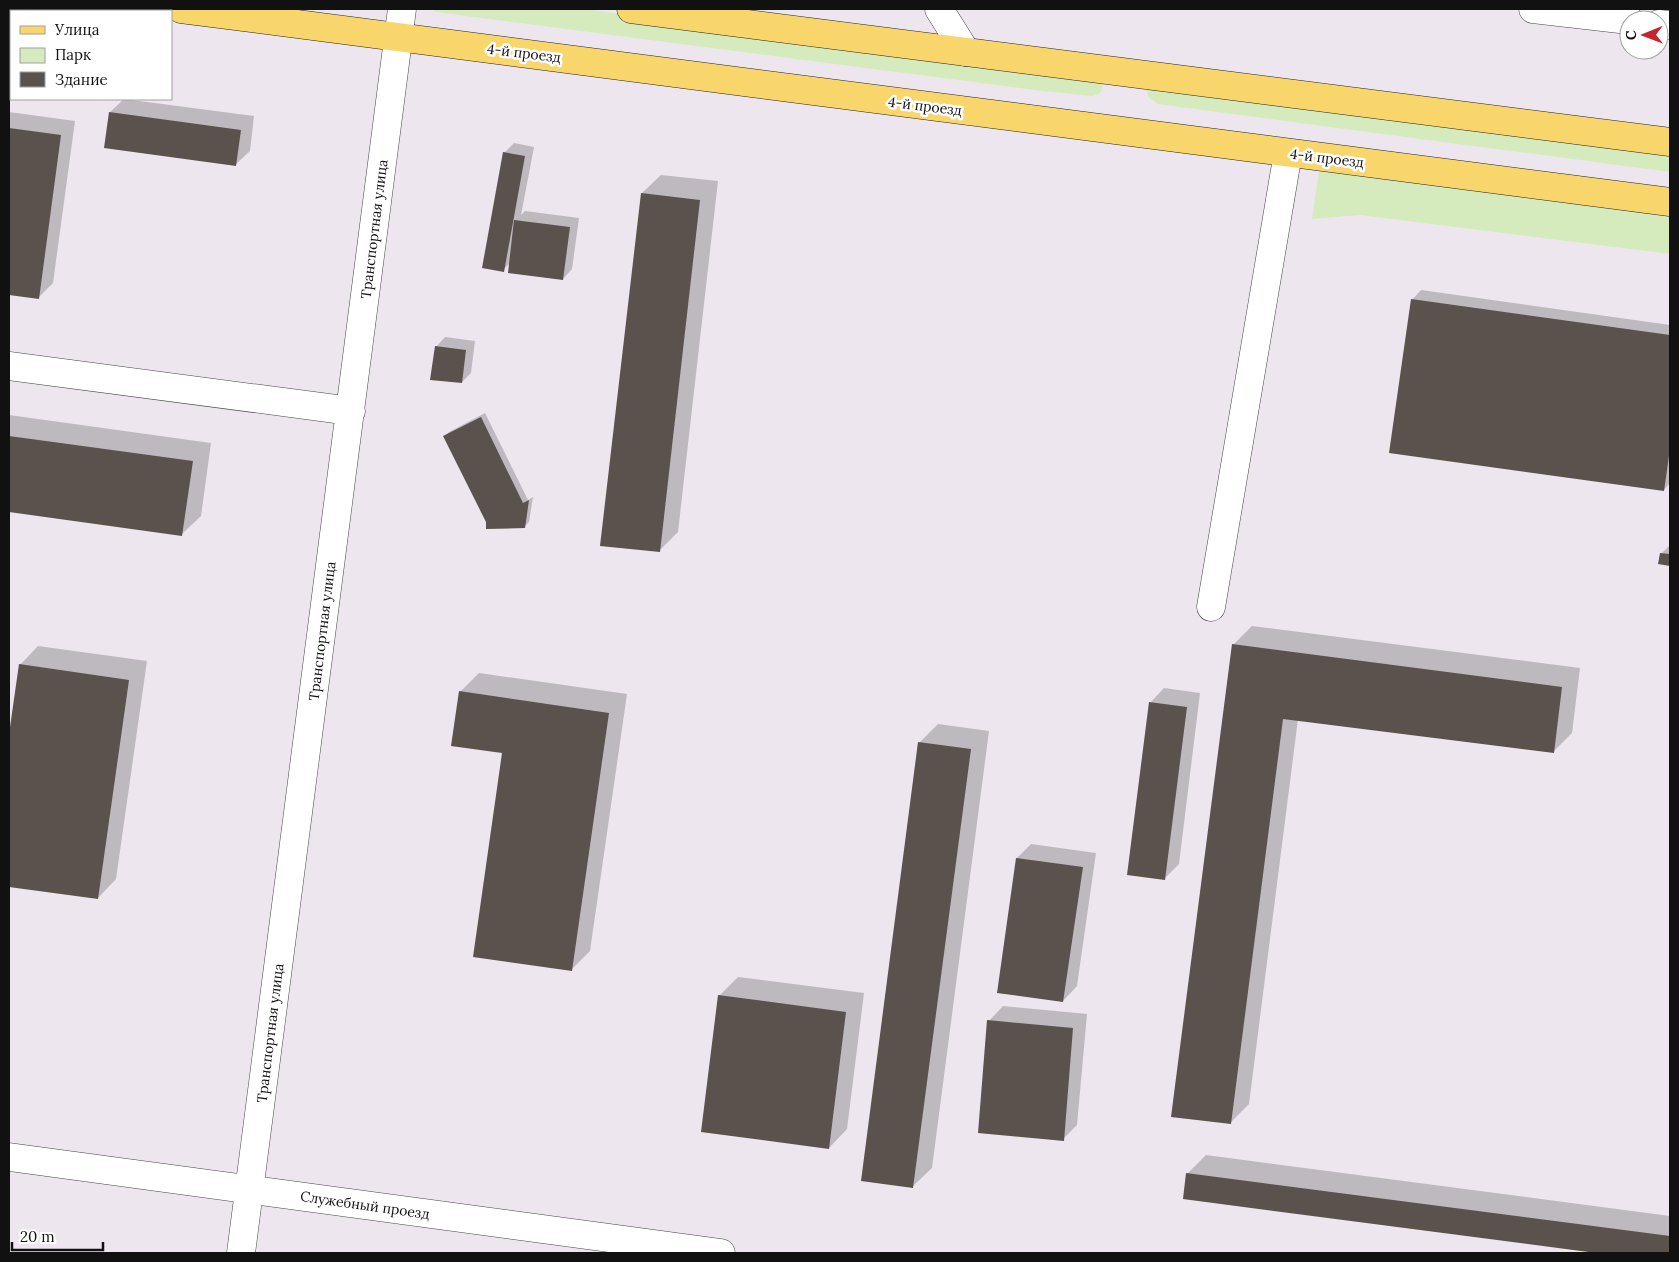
<svg xmlns="http://www.w3.org/2000/svg" width="1679" height="1262" font-family="Lora,serif">
<style>
.industrial{fill:#eee6ef;fill-rule:evenodd}
.green{fill:#d5ebbd}
.shadow{fill:#0003}
.building{fill:#5a524d}
.lines{fill:none;stroke-linecap:round;stroke-linejoin:round}
.minor-casing{stroke:#444;stroke-width:29}
.major-casing{stroke:#222;stroke-width:29}
.minor{stroke:#fff;stroke-width:28}
.major{stroke:#f9d66b;stroke-width:28}
.labels{text-anchor:middle;stroke-width:5;stroke-linejoin:round;paint-order:stroke}
.street-label{font-size:14px;fill:#111;stroke:#fff}
</style>
<rect width="100%" height="100%" fill="#fffdf5"/>
<path class="industrial" d="M9 9H1670V1253H9ZM11 11H171V99H11ZM1629 20H1659V50H1629Z"/>
<path class="green" d="M432 9H584L1093 73 1103 83C1103 92 1100 94 1092 96L1035 90 436 12Z
M1148 86 1670 150V172L1158 104 1148 97 1147 91Z
M1325 166 1670 207V254L1360 215 1312 219 1319 171Z"/>
<path class="shadow" d="M124 99 254 116 250 151 235 165 110 112Z
M9 112 75 121 53 283 39 297 9 293Z
M514 143 534 147 521 215 525 211 579 218 572 269 563 279 510 263 503 270 504 153Z
M661 175 718 181 678 532 659 551 642 193Z
M1421 290 1670 325V483L1664 490 1412 300Z
M445 337 475 341 471 373 462 382 436 347Z
M485 413 528 500 533 497 529 522 525 526 487 522 445 436 449 432Z
M9 415 211 443 201 516 182 534 9 511Z
M1670 545V564L1660 563 1661 554Z
M1252 626 1580 668 1572 733 1553 752 1298 719 1249 1104 1230 1123 1233 645Z
M38 646 147 661 116 879 98 898 9 885V743L20 665Z
M479 673 627 694 590 951 571 970 504 752 460 692Z
M1164 688 1200 693 1179 864 1164 879 1150 703Z
M938 724 989 731 932 1168 913 1186 919 743Z
M1031 844 1096 853 1077 986 1063 1001 1017 858Z
M738 977 864 993 847 1129 829 1148 719 996Z
M1003 1006 1087 1014 1077 1125 1063 1139 989 1021Z
M1206 1155 1670 1216V1253H1606L1184 1198 1187 1174Z"/>
<path class="building" d="M109 112 241 130 236 166 104 148Z
M9 128 61 135 39 299 9 295Z
M503 152 525 156 504 272 482 268Z
M641 193 700 200 660 552 600 546Z
M514 220 570 227 563 280 508 273Z
M1411 299 1670 335V449L1664 491 1389 453Z
M435 346 466 350 462 383 430 380Z
M481 417 523 503 529 500 525 528 486 529V522L443 436Z
M9 436 193 461 182 536 9 512Z
M1660 553 1670 554V566L1658 564Z
M1232 644 1562 687 1554 753 1283 719 1231 1124 1171 1117Z
M19 664 129 680 98 899 9 887V734Z
M459 691 609 713 572 971 473 957 502 753 451 746Z
M1149 702 1187 707 1165 880 1127 875Z
M918 742 971 749 913 1188 861 1181Z
M1016 858 1083 867 1063 1002 997 993Z
M718 995 846 1012 829 1149 701 1132Z
M987 1020 1073 1028 1064 1141 978 1133Z
M1186 1173 1670 1236V1253H1596L1183 1199Z"/>
<g class="lines">
<defs>
<path id="minor" d="M939 9 966 52
M1533 9 1629 20
M1659 24 1670 25
M9 53H11
M9 366 351 411
M1211 607 1288 153
M9 1157 721 1253
M241 1253 402 9"/>
<path id="major" d="M181 9 1670 202
M631 9 1670 142"/>
</defs>
<use href="#minor" class="minor-casing"/>
<use href="#major" class="major-casing"/>
<use href="#minor" class="minor"/>
<use href="#major" class="major"/>
</g>
<g class="labels">
<g class="street-label">
<text transform="translate(524 53) rotate(7)" y="5">4-й проезд</text>
<text transform="translate(925 106) rotate(7)" y="5">4-й проезд</text>
<text transform="translate(1327 158) rotate(7)" y="5">4-й проезд</text>
<text transform="translate(374 229) rotate(-83)" y="5">Транспортная улица</text>
<text transform="translate(322 631) rotate(-83)" y="5">Транспортная улица</text>
<text transform="translate(270 1033) rotate(-83)" y="5">Транспортная улица</text>
<text transform="translate(365 1205) rotate(8)" y="5">Служебный проезд</text>
</g>
</g>
<rect width="1679" height="1262" fill="none" stroke="#111111" stroke-width="20"/>
<rect x="10" y="10" width="162" height="90" fill="#ffffff" stroke="#a0a0a0"/>
<rect x="20" y="26" width="25" height="8" fill="#f9d66b" stroke="#a0a0a0"/>
<text x="55" y="35" font-size="15" fill="#111111">Улица</text>
<rect x="20" y="48" width="25" height="15" fill="#d5ebbd" stroke="#a0a0a0"/>
<text x="55" y="60" font-size="15" fill="#111111">Парк</text>
<rect x="20" y="72" width="25" height="15" fill="#5a524d" stroke="#a0a0a0"/>
<text x="55" y="85" font-size="15" fill="#111111">Здание</text>
<g transform="translate(1644 35) rotate(269)"><circle r="24" fill="#ffffff" stroke="#a0a0a0"/>
<path d="M0-4L9 19L0 12L-9 19Z" fill="#c4262e"/>
<text y="-8" font-size="14" font-weight="bold" text-anchor="middle" fill="#111111">С</text>
</g>
<path d="M12 1242v8h91v-8" fill="none" stroke="#111111" stroke-width="2.5"/>
<text x="20" y="1242" font-size="15" fill="#111111" stroke="#ffffff" stroke-width="4" paint-order="stroke">20 m</text>
</svg>
